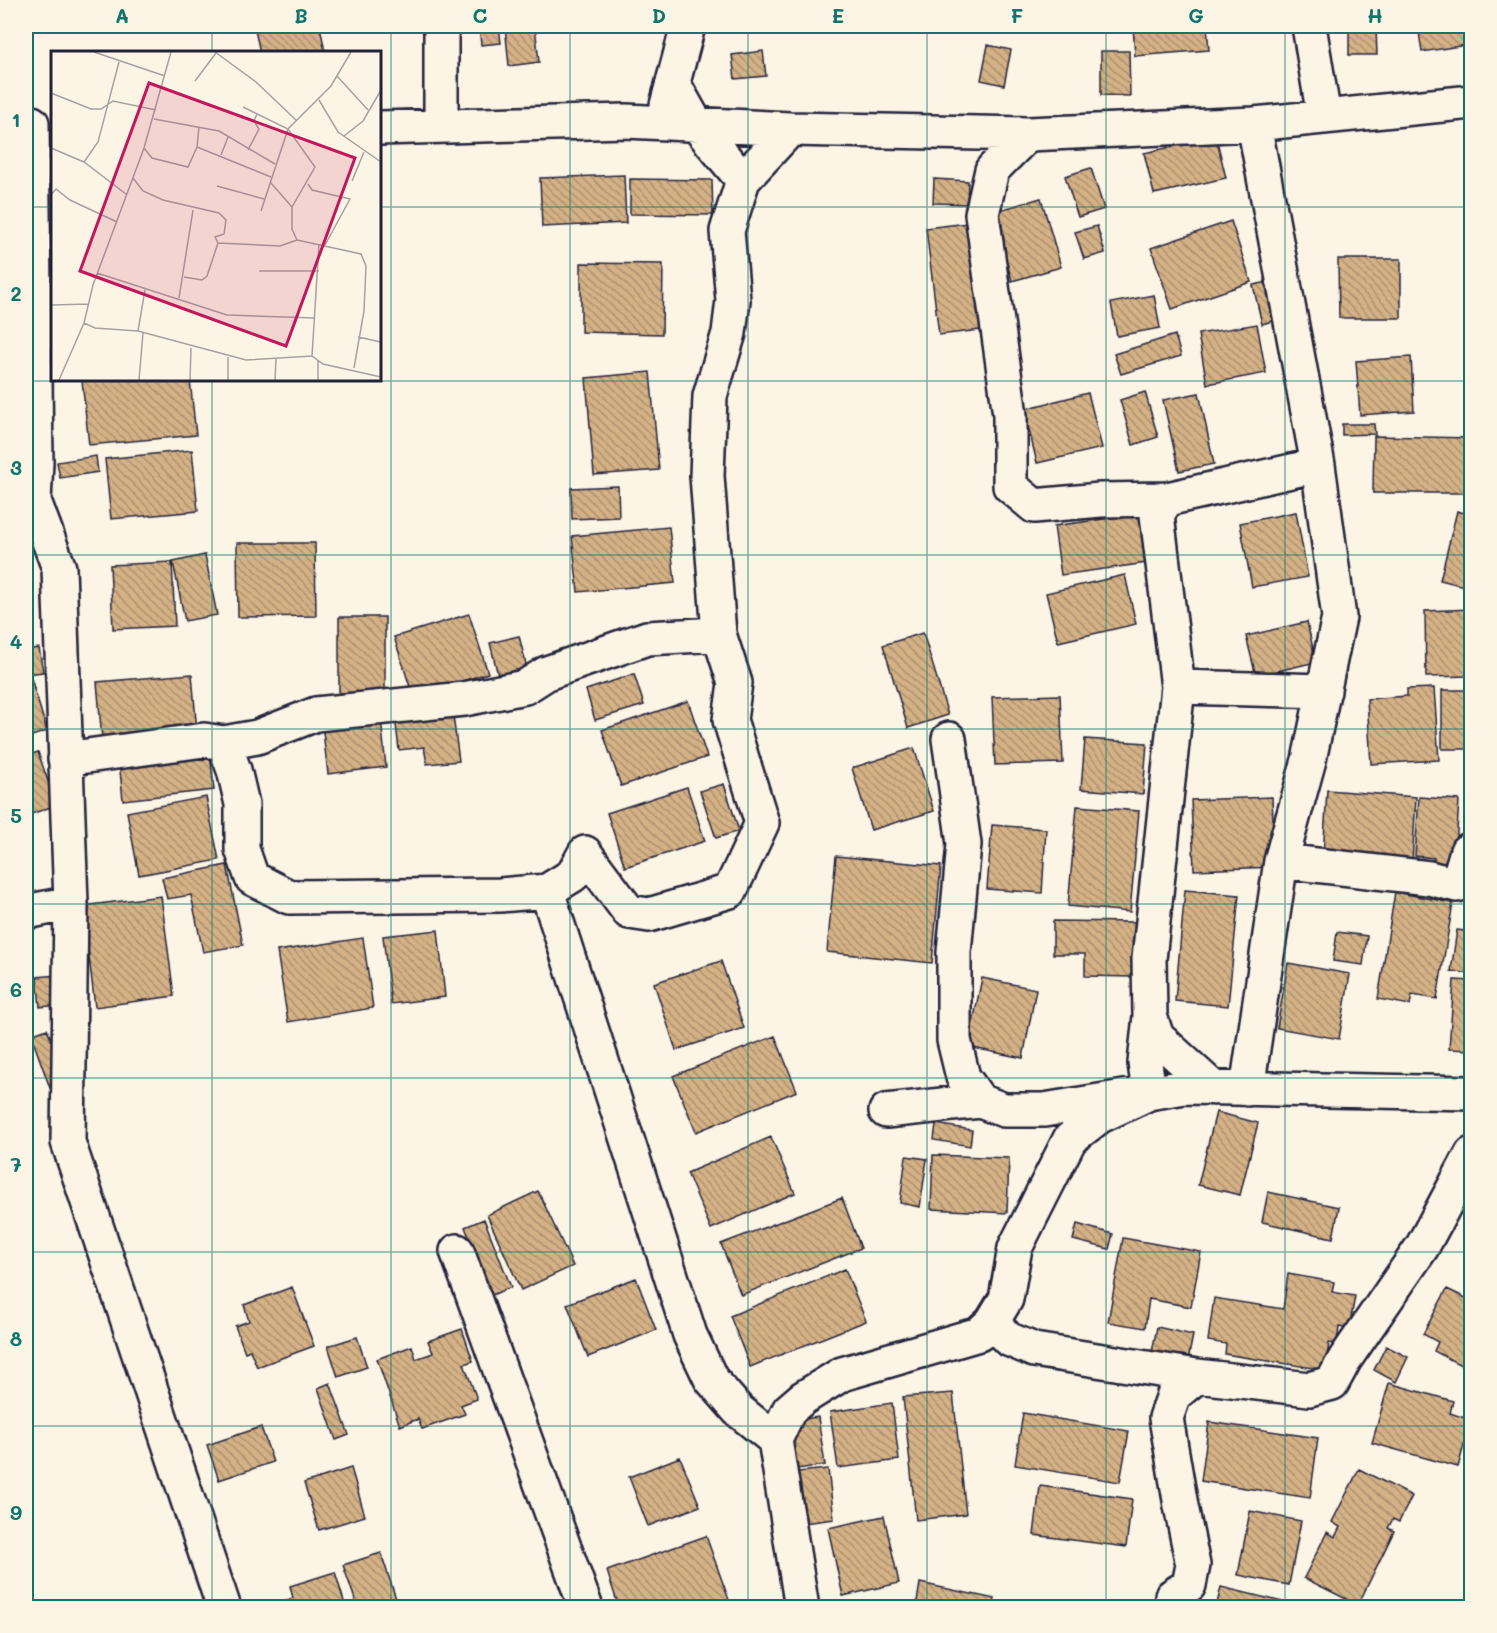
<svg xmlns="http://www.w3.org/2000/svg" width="1497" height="1633" font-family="Mali,sans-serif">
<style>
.building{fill:url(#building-back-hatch);stroke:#22223b;stroke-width:1.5}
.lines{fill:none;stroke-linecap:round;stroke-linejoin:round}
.minor-casing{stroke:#22223b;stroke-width:38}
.minor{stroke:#fcf5e5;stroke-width:33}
.grid{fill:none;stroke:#0f766e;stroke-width:1.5;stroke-opacity:0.55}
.inset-road{fill:none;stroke:#a5a1a1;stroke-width:1.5}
.view{fill:#c2185b;fill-opacity:0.15;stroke:#c2185b;stroke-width:3}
.inset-edge{fill:none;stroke:#22223b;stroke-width:3}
.neatline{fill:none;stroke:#0f766e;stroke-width:2}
.grid-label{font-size:20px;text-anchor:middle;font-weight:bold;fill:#0f766e}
</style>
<defs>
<pattern id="building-back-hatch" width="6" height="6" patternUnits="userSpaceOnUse" patternTransform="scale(1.5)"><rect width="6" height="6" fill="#d4b286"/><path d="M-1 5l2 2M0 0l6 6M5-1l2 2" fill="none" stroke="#ac906f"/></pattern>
</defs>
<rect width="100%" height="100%" fill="#fcf5e5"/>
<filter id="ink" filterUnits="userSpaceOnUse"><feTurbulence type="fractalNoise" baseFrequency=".0167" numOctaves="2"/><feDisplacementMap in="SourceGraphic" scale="12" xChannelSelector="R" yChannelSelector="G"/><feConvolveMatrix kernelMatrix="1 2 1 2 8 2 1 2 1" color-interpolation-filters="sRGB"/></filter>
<g filter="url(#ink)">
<path class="building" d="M254 26H320L325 52H260Z
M479 26H499L501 43 481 45Z
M505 26H535L539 62 509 66Z
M757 26H784L782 33Z
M1133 26H1207L1209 50 1135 56Z
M1418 26H1472V44L1422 52Z
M1349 28H1376L1377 55H1349Z
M988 45 1011 50 1004 85 981 80Z
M763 51 766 76 735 79 732 55Z
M1101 51H1129L1130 96 1101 95Z
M1216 137 1226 178 1154 194 1144 153Z
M1091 168 1104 209 1078 217 1065 176Z
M624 175 626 223 542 227 540 178Z
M630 179 712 180 713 215 630 214Z
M934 179 968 181 967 204 933 203Z
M1041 198 1061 267 1012 281 993 212Z
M1231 221 1251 282 1172 309 1151 248Z
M976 222 989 329 939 335 926 228Z
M1097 226 1105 253 1084 259 1075 232Z
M1338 259H1401V318H1339Z
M581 263 663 264 662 334 581 332Z
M1273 281 1283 318 1262 324 1253 285Z
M1154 295 1160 328 1117 336 1111 303Z
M1257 324 1266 373 1207 384 1198 334Z
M1175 335 1181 356 1121 374 1114 354Z
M1411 357 1414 411 1360 415 1356 361Z
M650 372 659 470 594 475 586 378Z
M82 380H190L196 435 89 445Z
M1145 392 1158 437 1133 445 1120 400Z
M1088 393 1102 448 1037 463 1024 409Z
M1199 393 1214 464 1179 471 1163 400Z
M1342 424H1374L1375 434 1342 435Z
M1374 436 1472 438V493H1373Z
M192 450 198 511 111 519 105 459Z
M96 456 98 472 60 478 57 462Z
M618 486 619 517 572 519 571 488Z
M1457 511 1472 515V588L1440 580Z
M1296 512 1308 577 1252 587 1240 523Z
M1147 513 1154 562 1061 575 1054 526Z
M669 527 675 583 578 592 572 536Z
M237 543H315L316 616 238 617Z
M205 555 217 615 185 621 173 562Z
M172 562 175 626 113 629 110 565Z
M1125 575 1136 624 1058 642 1046 593Z
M1472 609V676L1426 677 1425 611Z
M469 614 488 673 413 696 394 637Z
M339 617H385V697H339Z
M1307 622 1316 662 1256 676 1246 636Z
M923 633 948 715 908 728 883 645Z
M519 636 529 676 500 683 490 643Z
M39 648 43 672 26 674V650Z
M192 674 197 732 102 740 97 682Z
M634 674 644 705 595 720 586 690Z
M30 675 47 731 26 738V677Z
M1434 688 1439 760 1371 764 1367 699 1407 696V689Z
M1442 690H1472V749H1442Z
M1060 695 1063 763 995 765 992 697Z
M451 700 459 761 427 764 424 747 399 750 394 707Z
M688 701 707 757 621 786 602 730Z
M380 709 386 767 328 774 321 715Z
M1085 739 1147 743 1143 794 1081 789Z
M914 748 934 811 871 830 852 768Z
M38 752 56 805 26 816V756Z
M210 752 214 790 123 800 119 761Z
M724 784 739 831 716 838 700 791Z
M687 787 705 841 625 867 607 813Z
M1327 790 1416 797 1412 863 1323 856Z
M206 797 219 860 139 875 127 812Z
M1272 797 1275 867 1194 870 1191 800Z
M1419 797 1459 800 1454 877 1433 876 1434 858 1415 856Z
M1077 806 1139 811 1130 912 1068 906Z
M992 825 1046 829 1042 893 987 889Z
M836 856 941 866 932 963 827 952Z
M227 865 243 945 203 952 191 895 167 899 162 878Z
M1185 890 1239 895 1228 1006 1175 1001Z
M1395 892 1453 903 1437 999 1412 995 1410 1005 1378 999Z
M161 896 174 996 95 1007 83 906Z
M1053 921 1135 922 1134 977 1085 976V954H1053Z
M438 930 445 997 391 1004 383 936Z
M1457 930 1472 932V974L1451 971Z
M1337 932 1367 936 1363 965 1333 961Z
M363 938 373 1008 288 1022 277 951Z
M721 961 744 1028 676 1050 654 983Z
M1288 963 1350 974 1339 1039 1277 1028Z
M57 975 60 1005 40 1007 37 977Z
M982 978 1036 989 1023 1058 968 1047Z
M1454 980 1472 981V1050L1449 1049Z
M47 1029 67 1082 50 1088 31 1035Z
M775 1036 797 1091 696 1132 673 1076Z
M1216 1112 1258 1123 1240 1195 1198 1185Z
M936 1124 972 1130 970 1146 934 1140Z
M771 1137 795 1193 711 1229 687 1173Z
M933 1155 1009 1158 1007 1213 931 1209Z
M906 1156 927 1159 920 1207 900 1203Z
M538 1191 573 1266 521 1290 487 1215Z
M1268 1192 1339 1207 1333 1238 1262 1222Z
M842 1198 861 1248 741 1295 721 1244Z
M484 1219 511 1287 492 1295 465 1227Z
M1077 1224 1113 1234 1109 1249 1073 1240Z
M1123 1238 1201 1252 1191 1307 1149 1299 1145 1328 1108 1322Z
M845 1269 866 1321 750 1367 730 1316Z
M1288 1274 1334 1282 1332 1292 1355 1296 1349 1329 1339 1327 1337 1344 1329 1343 1325 1370 1225 1354 1226 1344 1208 1341 1214 1298 1283 1309Z
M636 1278 656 1330 588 1357 567 1304Z
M292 1287 314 1346 257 1367 250 1350 245 1352 235 1326 249 1321 244 1305Z
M1447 1289 1472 1301V1371L1434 1351 1438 1342 1423 1334Z
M1157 1327 1193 1335 1187 1365 1151 1357Z
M462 1329 473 1361 464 1364 477 1399 461 1405 465 1414 422 1429 418 1419 400 1426 377 1359 412 1346 416 1359 433 1353 428 1341Z
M357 1337 367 1367 338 1377 328 1346Z
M1386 1346 1408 1357 1396 1382 1374 1370Z
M330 1383 349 1435 336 1440 318 1388Z
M1389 1383 1453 1401 1450 1413 1471 1420 1458 1467 1372 1443Z
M953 1393 966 1514 916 1520 903 1397Z
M892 1403 899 1460 838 1468 830 1412Z
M1023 1413 1129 1431 1120 1482 1015 1465Z
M818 1417 825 1465 797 1469 790 1421Z
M1209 1422 1318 1438 1310 1498 1201 1481Z
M261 1427 273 1462 219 1480 207 1445Z
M680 1457 700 1506 648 1526 629 1477Z
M351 1468 365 1516 319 1530 304 1483Z
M828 1469 834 1519 804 1523 798 1472Z
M1359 1469 1412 1496 1399 1522 1393 1519 1388 1528 1394 1531 1358 1605 1304 1578 1327 1532 1335 1537 1340 1527 1332 1522Z
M1040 1486 1132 1499 1126 1547 1034 1535Z
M1250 1511 1301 1521 1289 1585 1238 1575Z
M884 1516 899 1583 843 1596 828 1528Z
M706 1536 729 1600 708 1608H619L607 1571Z
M381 1553 399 1608H358L343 1565Z
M335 1572 346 1608H277L276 1603 293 1598 290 1586Z
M920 1583 995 1599 993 1608H916Z
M1472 1586V1608H1464Z
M1221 1587 1287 1603 1286 1608H1216Z"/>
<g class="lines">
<defs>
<path id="minor" d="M441 26V126
M1309 26 1324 117
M673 83 696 124 743 180
M667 105 688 26
M32 123 36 462 34 501 59 568 71 903 68 1142 224 1608
M380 128 626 121 790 129 1028 134 1254 124 1472 102
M1028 134 992 170 982 214 1010 415V486L1034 506 1100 500 1167 499 1157 515 1178 687 1149 959 1150 1016 1145 1063 1149 1093
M1167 499 1318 465
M1178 687 1324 691
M949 739 964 844 954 952V1040L963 1077 980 1101
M224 743 234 770 242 804V849L252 878 289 897 500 895 547 891 573 875 585 853 629 912 649 915 730 891 762 823 730 720 735 683 719 634 707 476 710 396 729 333 733 300 727 231 743 180 790 129
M65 759 204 740 224 743 257 737 316 714 464 699 525 687 547 673 647 638 719 634
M1281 861 1429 878 1457 885 1467 851 1472 849
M547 891 690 1335 711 1379 738 1410 775 1440
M26 912 71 903
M1150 1016 1157 1037 1213 1088
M1247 1089 1281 861 1309 760 1339 617 1318 465 1254 124
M886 1111 980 1101 1004 1110H1044L1185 1087 1472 1093
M457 1251 586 1608
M992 1322 1008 1339 1034 1350 1197 1376 1309 1389 1332 1383 1345 1359 1422 1247 1472 1154
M802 1608 775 1440 789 1410 803 1398 842 1374 979 1334 992 1322 1006 1299 1015 1248 1070 1139 1100 1116 1149 1093
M1175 1608 1172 1596 1189 1585 1193 1565 1181 1506 1166 1418 1174 1395 1197 1376"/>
</defs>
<use href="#minor" class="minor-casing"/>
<use href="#minor" class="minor"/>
</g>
</g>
<path class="grid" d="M212 26V52M391 26V1608M570 26V1608M748 26V1608M927 26V1608M1106 26V1608M1285 26V1608M26 207H52M380 207H1472M212 380V1608M26 381H1472M26 555H1472M26 729H1472M26 904H1472M26 1078H1472M26 1252H1472M26 1426H1472"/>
<g transform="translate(51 51)">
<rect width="330" height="330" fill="#fcf5e5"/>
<path class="inset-road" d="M43 1 114 25M164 1 205 31 245 69M286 25 317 59M144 30 165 2M0 42 40 58H50L62 50 105 59M268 49 287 81 330 111M192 56 237 78 264 116 241 156M103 68 168 80 224 113M293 85 312 70 330 39M146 96 148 76M0 97 33 111 75 143M93 97 101 107 137 116 146 96 220 126M197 99 208 78 203 70 206 63M170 104 177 86M33 111 47 91 68 11M82 127 92 140 112 149 168 162 175 169 173 183 164 186 167 192 156 225 151 229 133 226M301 130 313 101M220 132 241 156V178L246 189M257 133 261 139 299 148 274 194M166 135 213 148M0 144 5 138 19 149 66 171M210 160 237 78 280 35 300 1M167 192 229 195 246 189 310 203 315 215 313 260 303 317M208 220H268M46 222 176 264 264 267M128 247 142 159M0 254 38 253M33 272 44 277 87 280 195 309 261 305 272 313 330 326M87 280 94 239M307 286 330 291M261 305 268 193M267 310V329M8 329 33 272 42 234 93 97 120 1M88 329 92 282M139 329 140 297M177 329V306M224 329 225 308"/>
<path class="view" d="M98 32 304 107 235 295 29 220Z"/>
<rect width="330" height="330" class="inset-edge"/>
</g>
<rect width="1497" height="1633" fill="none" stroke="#fcf5e5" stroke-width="66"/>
<rect x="33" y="33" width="1431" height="1567" class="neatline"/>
<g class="grid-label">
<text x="122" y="23">A</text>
<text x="301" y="23">B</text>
<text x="480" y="23">C</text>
<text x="659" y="23">D</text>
<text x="838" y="23">E</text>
<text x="1017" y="23">F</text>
<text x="1196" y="23">G</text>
<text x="1375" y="23">H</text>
<text x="16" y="127">1</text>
<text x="16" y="301">2</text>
<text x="16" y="475">3</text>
<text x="16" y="649">4</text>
<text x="16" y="823">5</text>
<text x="16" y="997">6</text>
<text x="16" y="1172">7</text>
<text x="16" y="1346">8</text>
<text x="16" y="1520">9</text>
</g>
</svg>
